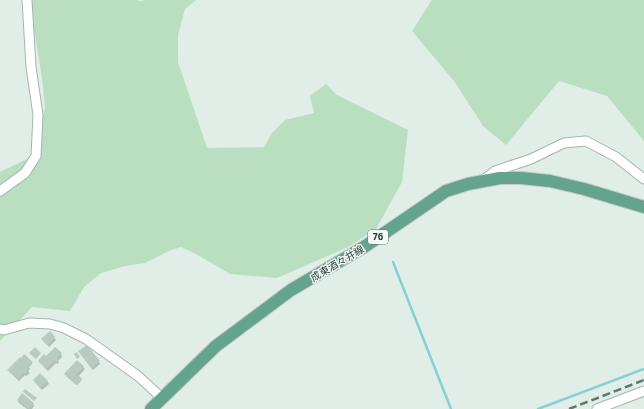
<svg xmlns="http://www.w3.org/2000/svg" width="644" height="409" font-family="Commissioner,'Noto Sans JP',sans-serif">
<style>
.green{fill:#b9dfc0}
.shadow{fill:#0003}
.lines{fill:none;stroke-linecap:round;stroke-linejoin:round}
.stream{stroke:#86d0d5;stroke-width:2.5}
.building{fill:#b9cac2}
.street-casing{stroke:#a4b5ae;stroke-width:11}
.primary-casing{stroke:#c1c9c6;stroke-width:14}
.street{stroke:#fff;stroke-width:9}
.primary{stroke:#64a48e;stroke-width:12}
.rail{stroke:#5b7a6f;stroke-width:2.5;stroke-dasharray:8 4;stroke-linecap:butt}
.labels{text-anchor:middle;stroke-width:3;stroke-linejoin:round;paint-order:stroke}
.shield{fill:#f2f9f5;stroke:#60766e;stroke-width:1}
.shield-label{font-size:9px;font-weight:bold;fill:#213e34}
.street-label{font-size:10px;fill:#213e34;stroke:#f2f9f5}
</style>
<rect width="100%" height="100%" fill="#e1ede7"/>
<path class="green" d="M25 0H137L139 1 147 0H196L185 9 178 35V62L207 148 264 147 272 133 285 120 314 113 310 96 326 84 337 95 408 130 402 182 376 229 348 247 277 278 230 274 196 254 181 247 169 251 145 263 125 266 101 273 84 287 70 311 32 307 0 341V172L31 157 45 108 42 78 35 35Z
M432 0H644V141L607 96 559 81 506 145 483 126 454 81 412 31Z"/>
<path class="shadow" d="M50 332 56 340 49 347 44 341Z
M61 354 62 357 58 361 59 363 57 364 56 363 48 371 39 361 46 358Z
M81 354 99 362 100 364 93 370Z
M77 361 85 369 78 377 82 380 77 385 67 377 65 374Z
M32 363V364L29 367 30 369 28 371 30 373 26 376 25 375 19 381 9 371Z
M47 381 49 384 42 390 35 382Z
M18 400 33 403 34 406 32 409H27L19 403Z"/>
<g class="lines">
<path class="stream" d="M393 262 451 409
M538 409 644 369"/>
</g>
<path class="building" d="M50 331 55 337 47 345 41 339Z
M87 345 100 361 91 368 78 351Z
M35 347 41 353 36 359 29 353Z
M55 347 62 353 57 358 59 359 56 362 54 361 46 369 38 361 44 354 46 356Z
M77 352 80 357 77 359 74 354Z
M24 354 33 362 27 368 29 370 25 374 23 373 17 379 7 370 20 357 21 358Z
M77 360 84 366 72 380 64 374Z
M40 373 48 381 40 388 33 380Z
M78 375 82 379 76 385 72 381Z
M25 389 37 398 34 401 23 392Z
M22 393 34 403 29 409 17 400Z"/>
<g class="lines">
<defs>
<path id="street" d="M482 181 495 171 531 159 564 143 586 141 616 157 644 179
M0 191 25 173 36 156 38 115 31 67 27 0
M0 329 4 330 29 323 50 324 64 328 86 339 138 376 162 398
M597 409 644 391"/>
<path id="primary" d="M151 409 216 346 291 290 364 247 446 191 468 184 500 178H521L550 181 584 189 644 207"/>
</defs>
<use href="#street" class="street-casing"/>
<use href="#primary" class="primary-casing"/>
<use href="#street" class="street"/>
<use href="#primary" class="primary"/>
<path class="rail" d="M569 409 644 380"/>
</g>
<g class="labels">
<rect class="shield" x="368" y="230" width="20" height="14" rx="3"/>
<g class="shield-label">
<text x="378" y="240">76</text>
</g>
<g class="street-label">
<text transform="translate(337 263) rotate(-31)" y="4">成東酒々井線</text>
</g>
</g>
</svg>
